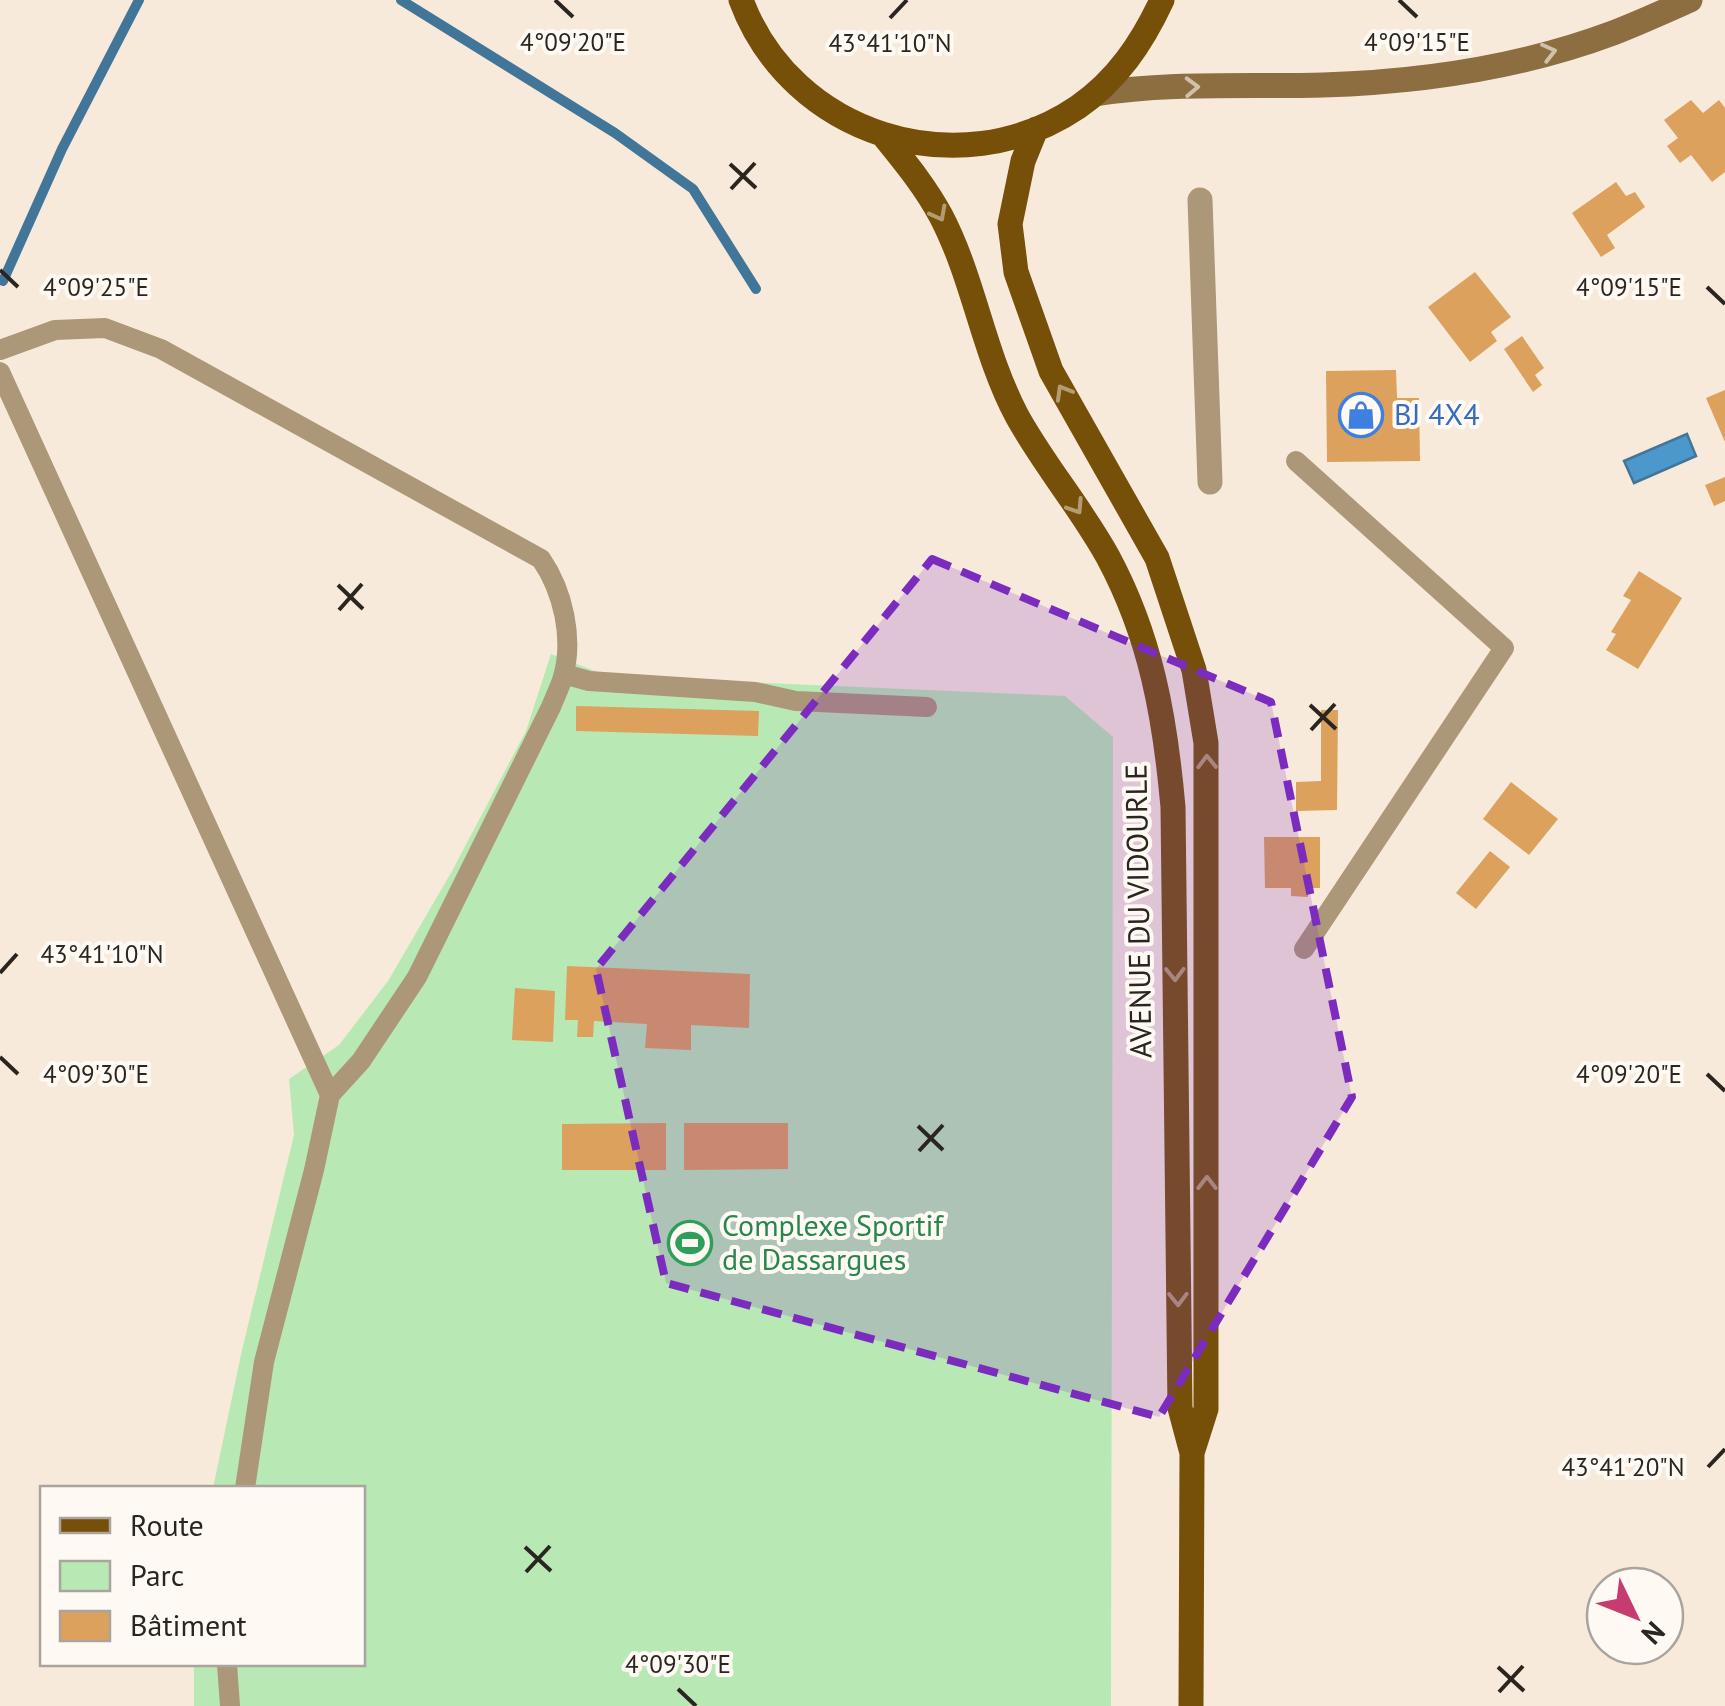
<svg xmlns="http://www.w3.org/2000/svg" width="1725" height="1706" font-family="'PT Sans',sans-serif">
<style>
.green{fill:#b8e9b5}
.water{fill:#4c98cd;stroke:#427699;stroke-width:2.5}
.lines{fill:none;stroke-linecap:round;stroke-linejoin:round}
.stream{stroke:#427699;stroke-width:10}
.building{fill:#dba15d}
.lane{stroke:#ad9779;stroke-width:20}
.street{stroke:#ad9779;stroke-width:25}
.secondary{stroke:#8d6e40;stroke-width:25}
.primary{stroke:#765009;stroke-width:25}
.oneway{stroke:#d1c1ab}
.oneway2{stroke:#b49c72}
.marked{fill:#7b2cbf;fill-opacity:0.2;stroke:#7b2cbf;stroke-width:8;stroke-dasharray:20 12;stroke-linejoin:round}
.ticks{fill:none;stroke:#2a251f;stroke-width:4}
.labels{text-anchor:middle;stroke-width:8;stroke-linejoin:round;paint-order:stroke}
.shop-label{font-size:30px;fill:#366cbe;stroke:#fff9f3;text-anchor:start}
.street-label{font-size:30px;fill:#2a251f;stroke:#fff9f3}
.leisure-label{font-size:30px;fill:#27864d;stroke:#fff9f3;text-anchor:start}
.ticks-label{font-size:25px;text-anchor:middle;fill:#2a251f;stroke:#fff9f3;stroke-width:8;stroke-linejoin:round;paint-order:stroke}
</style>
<rect width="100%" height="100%" fill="#f8eadb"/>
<path class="green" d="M551 654 608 676 1065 696 1113 737 1111 1706H194V1664H362V1488H213L242 1350 294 1135 289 1079 339 1045 388 981 452 871 526 731Z"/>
<path class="water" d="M1687 434 1696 456 1634 483 1624 461Z"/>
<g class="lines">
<path class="stream" d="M401 0 615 133 693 189 756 289
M3 281 62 149 139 0"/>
</g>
<path class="building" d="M1691 100 1703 113 1719 100 1725 108V172L1712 182 1691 155 1680 163 1667 146 1678 138 1664 120Z
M1616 182 1626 196 1635 192 1645 207 1607 235 1615 248 1601 257 1572 213Z
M1475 272 1511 317 1491 332 1497 341 1470 362 1428 307Z
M1522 336 1544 368 1535 375 1542 385 1533 392 1504 349Z
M1396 370 1397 398H1419L1420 461 1327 462 1326 371Z
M1725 390V442L1706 398Z
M1725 477V501L1714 506 1705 485Z
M1639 571 1682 598 1638 669 1606 650 1616 634 1611 632 1631 600 1623 596Z
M576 706 759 711 758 736 576 731Z
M1321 710H1338L1337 810 1296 811V782L1321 781Z
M1511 782 1558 819 1529 855 1483 819Z
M1264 837H1320V888H1308V897L1291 896V888H1265Z
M1490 851 1510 867 1476 909 1456 893Z
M567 966 750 974 749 1028 691 1025V1050L645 1048 647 1024 594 1021 593 1037H577L578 1020H565Z
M515 988 555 991 553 1042 512 1040Z
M666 1123V1170H562V1124Z
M684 1123H788V1169L684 1170Z"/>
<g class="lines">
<path class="lane" d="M0 350 55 330 105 328 161 349 541 559C563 591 574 638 563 677 560 687 555 697 551 707L417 977 361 1061 330 1095
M0 372 330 1095 314 1170 264 1362 245 1488
M1296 461 1504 648 1304 949
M564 674 589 681 755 692 796 701 927 707
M227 1664 230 1706"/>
<path class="street" d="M1200 200 1210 482"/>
<path class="secondary" d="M1095 94C1170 82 1247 87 1323 85 1420 82 1522 67 1613 33 1639 23 1665 11 1690 0"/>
<path class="primary" d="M741 0C791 135 959 188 1078 107 1117 80 1142 43 1162 0
M1036 129 1023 161 1010 224 1016 272 1051 371 1157 558 1194 670 1206 743V1409L1192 1453
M883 135C904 161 925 186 941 216 974 279 983 352 1017 416 1044 465 1081 508 1108 557 1151 637 1165 717 1173 807L1180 1408 1192 1453 1191 1706"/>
</g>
<defs><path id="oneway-chevron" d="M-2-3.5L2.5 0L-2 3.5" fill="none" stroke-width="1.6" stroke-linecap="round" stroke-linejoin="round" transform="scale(2.5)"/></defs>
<g class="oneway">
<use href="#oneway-chevron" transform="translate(1549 52) rotate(-14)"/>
<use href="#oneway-chevron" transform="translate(1192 87) rotate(-2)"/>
</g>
<g class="oneway2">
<use href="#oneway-chevron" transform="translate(939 214) rotate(62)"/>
<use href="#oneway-chevron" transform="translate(1063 392) rotate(-120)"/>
<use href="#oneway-chevron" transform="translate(1076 507) rotate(57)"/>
<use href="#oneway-chevron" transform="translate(1207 762) rotate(-91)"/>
<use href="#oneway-chevron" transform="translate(1175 974) rotate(89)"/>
<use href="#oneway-chevron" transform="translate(1207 1183) rotate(-90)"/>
<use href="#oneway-chevron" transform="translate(1178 1299) rotate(89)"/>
</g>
<path class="marked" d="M932 559 1271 702 1352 1097 1159 1417 666 1283 596 969Z"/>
<path class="ticks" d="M555 0 573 17M1399 0 1417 17M890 18 907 0M730 164 756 188M731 189 755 163M0 270 18 287M1707 287 1725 304M338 585 363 609M339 610 362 584M1310 705 1336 729M1311 730 1335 704M0 973 17 954M0 1057 18 1074M1707 1074 1725 1091M918 1126 943 1150M919 1151 943 1125M1708 1467 1725 1449M525 1547 551 1571M526 1572 550 1546M1498 1667 1524 1691M678 1689 696 1706M1499 1692 1523 1666"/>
<defs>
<symbol id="shop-ring" viewBox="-11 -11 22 22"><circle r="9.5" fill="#fff9f3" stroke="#3f7fe0" stroke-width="1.5"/><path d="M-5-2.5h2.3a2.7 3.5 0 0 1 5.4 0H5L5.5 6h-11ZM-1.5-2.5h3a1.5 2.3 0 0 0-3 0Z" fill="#3f7fe0"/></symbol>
<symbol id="stadium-ring" viewBox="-11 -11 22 22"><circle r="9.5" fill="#fff9f3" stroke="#2e9e5b" stroke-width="1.5"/><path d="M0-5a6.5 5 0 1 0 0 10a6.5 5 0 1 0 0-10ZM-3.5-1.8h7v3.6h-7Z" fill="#2e9e5b"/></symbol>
</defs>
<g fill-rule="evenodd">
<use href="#shop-ring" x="1336" y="390" width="50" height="50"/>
<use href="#stadium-ring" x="665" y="1218" width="50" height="50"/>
</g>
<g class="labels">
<g class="shop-label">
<text x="1394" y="425">BJ 4X4</text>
</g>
<g class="street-label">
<text transform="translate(1139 911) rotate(-91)" y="10">AVENUE DU VIDOURLE</text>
</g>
<g class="leisure-label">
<text x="722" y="1236">Complexe Sportif<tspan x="722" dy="34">de Dassargues</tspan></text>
</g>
</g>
<g class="ticks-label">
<text x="573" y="51">4°09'20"E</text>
<text x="1417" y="51">4°09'15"E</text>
<text x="890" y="52">43°41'10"N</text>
<text x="96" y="296">4°09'25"E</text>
<text x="1629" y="296">4°09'15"E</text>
<text x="102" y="963">43°41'10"N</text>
<text x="96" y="1083">4°09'30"E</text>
<text x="1629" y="1083">4°09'20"E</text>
<text x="1623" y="1476">43°41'20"N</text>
<text x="678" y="1673">4°09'30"E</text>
</g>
<rect x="40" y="1486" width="325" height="180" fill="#fff9f3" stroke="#aaa49e" stroke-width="2.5"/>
<rect x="60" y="1518" width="50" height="15" fill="#765009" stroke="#aaa49e" stroke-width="2.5"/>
<text x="130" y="1536" font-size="30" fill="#2a251f">Route</text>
<rect x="60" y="1561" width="50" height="30" fill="#b8e9b5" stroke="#aaa49e" stroke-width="2.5"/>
<text x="130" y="1586" font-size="30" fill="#2a251f">Parc</text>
<rect x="60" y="1611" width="50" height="30" fill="#dba15d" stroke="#aaa49e" stroke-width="2.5"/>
<text x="130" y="1636" font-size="30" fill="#2a251f">Bâtiment</text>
<g transform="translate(1635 1616) rotate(133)"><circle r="48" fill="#fff9f3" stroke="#aaa49e" stroke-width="2.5"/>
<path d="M0-8L18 38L0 25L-18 38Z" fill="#c63b70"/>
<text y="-15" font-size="28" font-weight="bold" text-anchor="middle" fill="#2a251f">N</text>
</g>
</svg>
